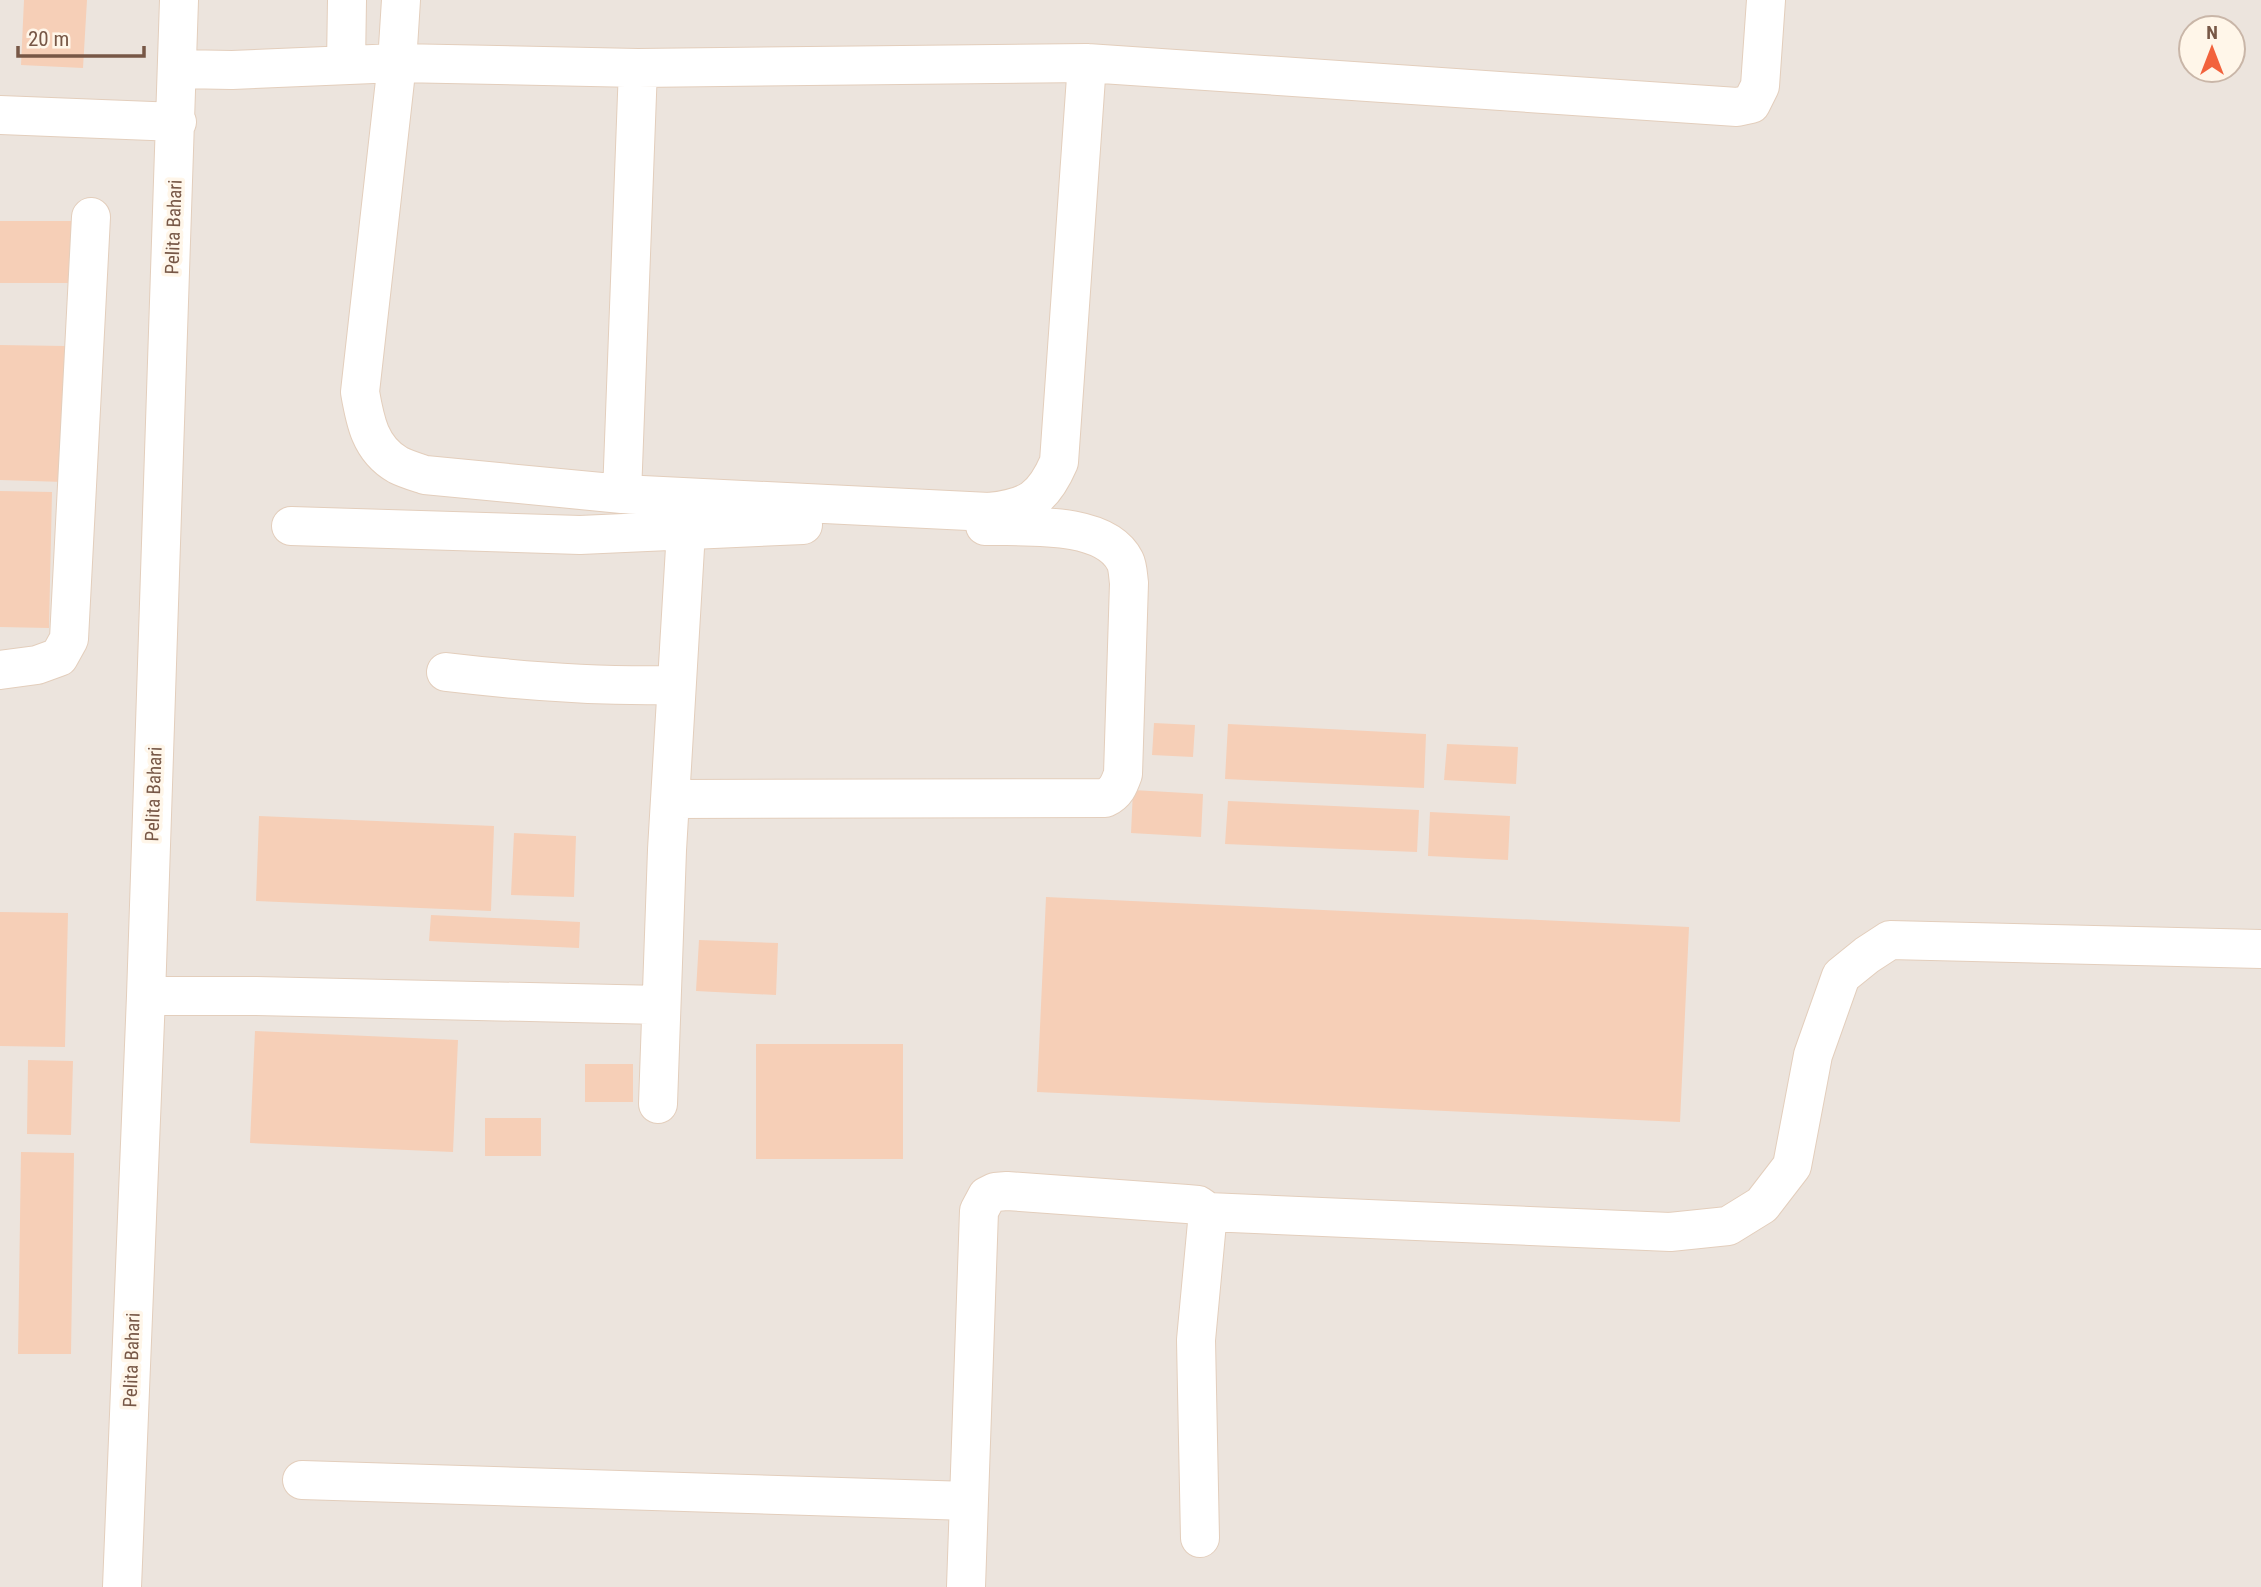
<svg xmlns="http://www.w3.org/2000/svg" width="2261" height="1587" font-family="'Roboto Condensed',sans-serif">
<style>
.industrial{fill:#ece4dd;fill-rule:evenodd}
.building{fill:#f6cfb7}
.lines{fill:none;stroke-linecap:round;stroke-linejoin:round}
.minor-casing{stroke:#e3cebc;stroke-width:40}
.minor{stroke:#fff;stroke-width:38}
.labels{text-anchor:middle;stroke-width:7;stroke-linejoin:round;paint-order:stroke}
.street-label{font-size:19px;fill:#775746;stroke:#fff6e9}
</style>
<rect width="100%" height="100%" fill="#fef2e1"/>
<path class="industrial" d="M0 0H2261V1587H0ZM2191 28H2233V70H2191Z"/>
<path class="building" d="M24 0H87L83 68 21 65Z
M0 221H76V283H0Z
M0 345 66 346 64 482 0 480Z
M0 491 52 492 49 628 0 627Z
M1154 723 1195 725 1193 757 1152 755Z
M1228 724 1426 734 1424 788 1225 779Z
M1447 744 1518 747 1516 784 1444 780Z
M1133 790 1203 794 1201 837 1131 833Z
M1228 801 1419 810 1417 852 1225 844Z
M1430 812 1510 816 1508 860 1428 856Z
M259 816 494 826 491 911 256 901Z
M514 833 576 836 574 897 511 895Z
M1046 897 1689 927 1680 1122 1037 1092Z
M0 912 68 913 65 1047 0 1046Z
M431 915 580 922 579 948 429 941Z
M699 940 778 943 776 995 696 991Z
M255 1031 458 1040 453 1152 250 1143Z
M756 1044H903V1159H756Z
M28 1060 73 1061 71 1135 27 1134Z
M585 1064H633V1102H585Z
M485 1118H541V1156H485Z
M21 1152 74 1153 71 1354H18Z"/>
<g class="lines">
<defs>
<path id="minor" d="M401 0 397 63 360 392C365 421 370 449 398 465 406 469 416 472 425 475L622 494 989 512C1028 508 1043 499 1059 462L1087 63
M346 64 347 0
M178 69 232 70 397 63 638 68 1087 63 1737 107 1751 104 1760 86 1766 0
M0 115 177 122
M622 494 638 68
M291 526 580 535 803 525
M0 670 37 665 59 657 69 639 91 217
M446 672C522 681 599 687 676 685
M670 799 1105 798C1116 793 1119 785 1123 774L1129 583C1128 576 1128 567 1125 561 1105 520 1023 527 985 526
M146 996H256L660 1005
M658 1104 667 850 686 531
M302 1480 968 1501
M1200 1538 1196 1340 1208 1212
M122 1587 146 996 179 0
M966 1587 979 1211 987 1196 995 1192 1007 1191 1187 1204 1198 1205 1208 1212 1670 1232 1728 1226 1762 1205 1792 1166 1813 1055 1841 976 1867 955 1890 940 2261 949"/>
</defs>
<use href="#minor" class="minor-casing"/>
<use href="#minor" class="minor"/>
</g>
<g class="labels">
<g class="street-label">
<text transform="translate(173 227) rotate(-88)" y="7">Pelita Bahari</text>
<text transform="translate(153 794) rotate(-88)" y="7">Pelita Bahari</text>
<text transform="translate(131 1360) rotate(-88)" y="7">Pelita Bahari</text>
</g>
</g>
<g transform="translate(2212 49)"><circle r="33" fill="#fff6e9" stroke="#c9b6a8" stroke-width="2"/>
<path d="M0-5L12 26L0 18L-12 26Z" fill="#f2623c"/>
<text y="-10" font-size="19" font-weight="bold" text-anchor="middle" fill="#775746">N</text>
</g>
<path d="M18 46v10h126v-10" fill="none" stroke="#775746" stroke-width="3.5"/>
<text x="28" y="46" font-size="21" fill="#775746" stroke="#fff6e9" stroke-width="5" paint-order="stroke">20 m</text>
</svg>
